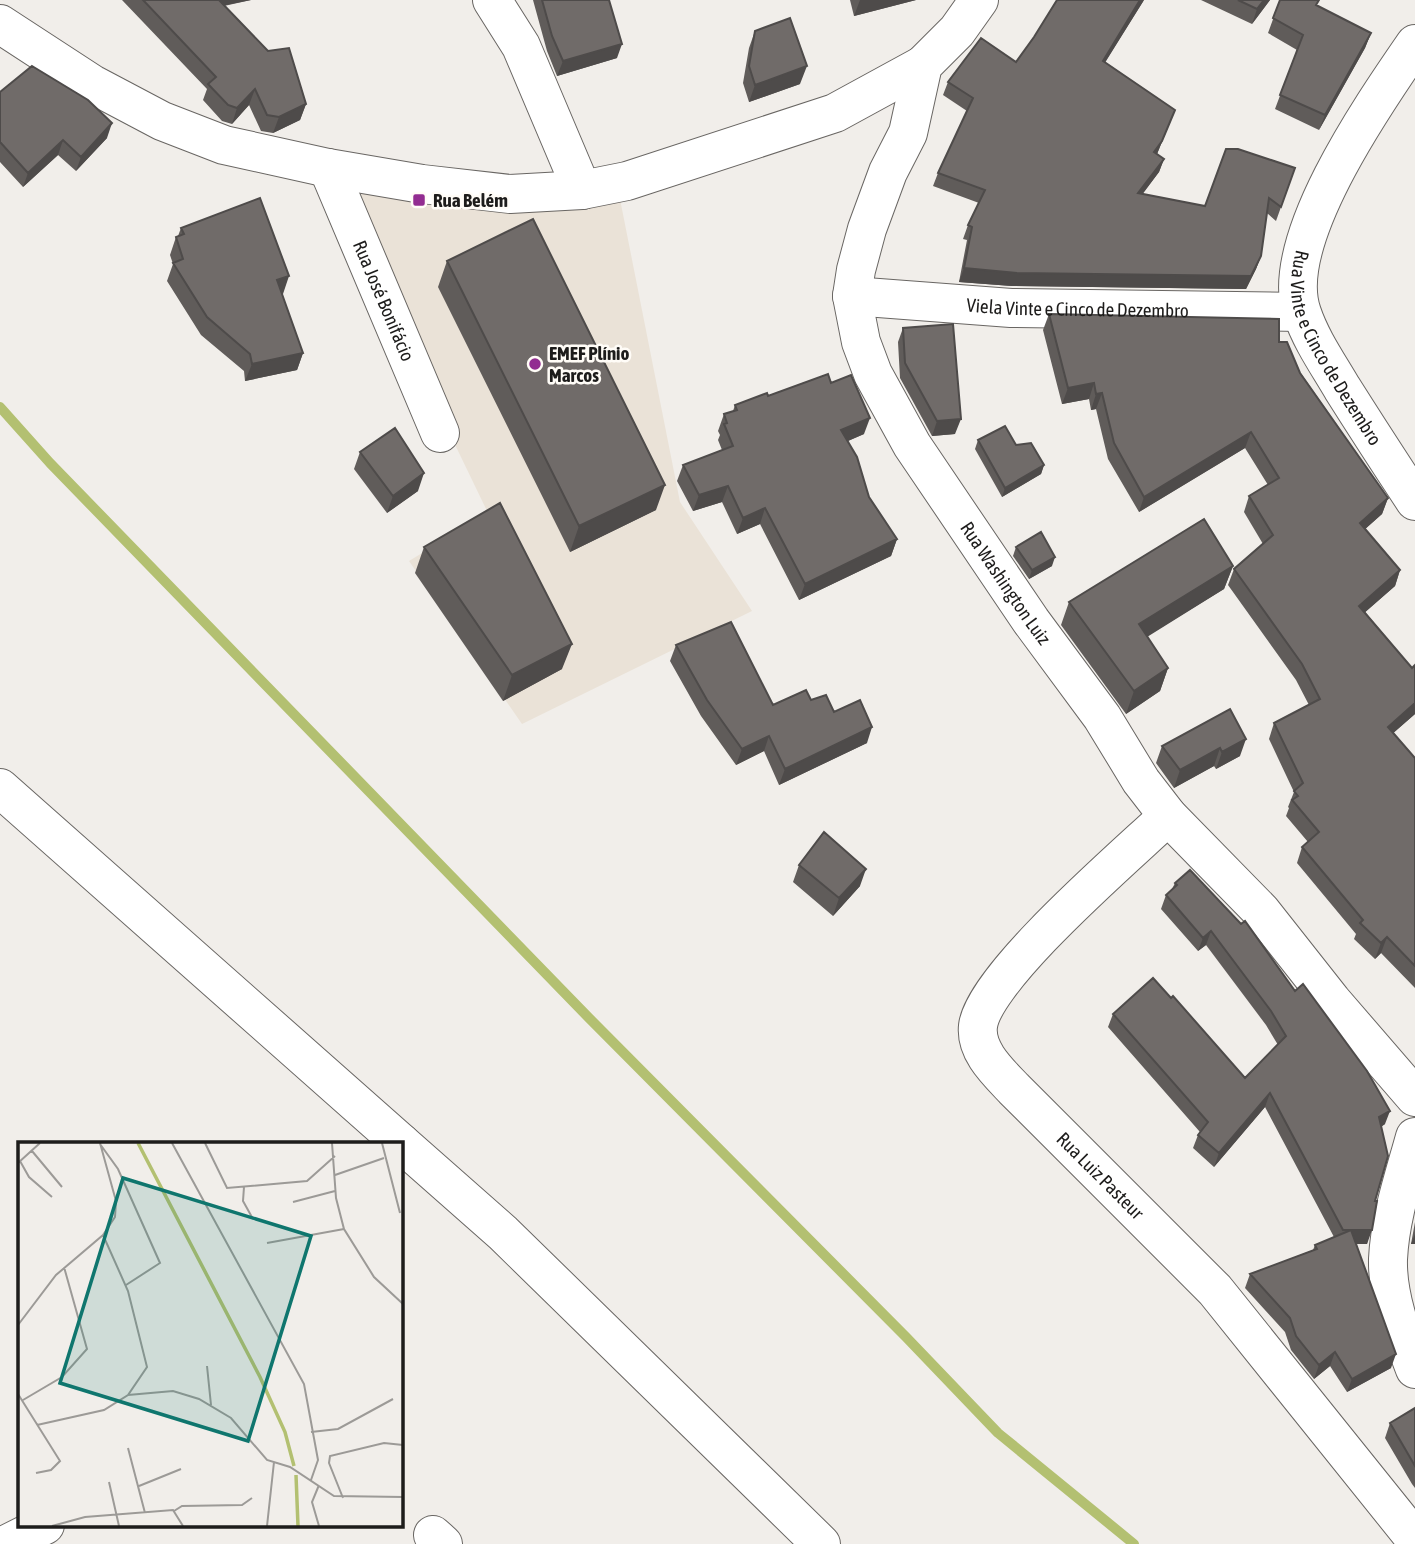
<svg xmlns="http://www.w3.org/2000/svg" width="1415" height="1544" font-family="'Asap Condensed',sans-serif">
<style>
.built{fill:#eae2d7}
.lines{fill:none;stroke-linecap:round;stroke-linejoin:round}
.stream{stroke:#b3c071;stroke-width:10}
.minor-casing{stroke:#696663;stroke-width:40}
.minor{stroke:#fff;stroke-width:38}
.wall{fill:#605c5a}
.shaded-wall{fill:#4e4b4a}
.building{fill:#706b69;stroke:#4e4b4a;stroke-width:2}
.poi-dot{fill:#922c91;stroke:#fffcf7;stroke-width:2.5}
.labels{text-anchor:middle;stroke-width:5;stroke-linejoin:round;paint-order:stroke}
.poi-label{font-size:19px;font-weight:bold;fill:#1d1c1b;stroke:#fffcf7;text-anchor:start}
.street-label{font-size:19px;fill:#1d1c1b;stroke:#fffcf7}
.inset-river{fill:none;stroke:#b3c071;stroke-width:3.5}
.inset-road{fill:none;stroke:#9c9a97;stroke-width:2}
.view{fill:#0f766e;fill-opacity:0.15;stroke:#0f766e;stroke-width:3.5}
.inset-edge{fill:none;stroke:#1d1c1b;stroke-width:3.5}
</style>
<rect width="100%" height="100%" fill="#f1eeea"/>
<path class="built" d="M382 189 619 194 680 502 752 611 522 724 409 561 488 513 350 227 357 193Z"/>
<g class="lines">
<path class="stream" d="M0 407 50 463 589 1018 906 1337 998 1433 1134 1544"/>
<defs>
<g id="minor">
<path d="M492 0 521 46 582 190"/>
<path id="s1" d="M979 0 957 31 923 65 908 133 888 172 867 229 856 270 852 296 861 342 873 374 912 445 1031 621 1102 717 1141 781 1168 816 1261 911 1332 1001 1415 1097"/>
<path d="M0 24 92 84 162 121 224 145 328 168 422 184 510 194 582 190 627 181 835 113 923 65"/>
<path id="s2" d="M1415 44C1375 102 1277 242 1302 313 1311 340 1328 364 1342 388 1366 426 1390 463 1415 501"/>
<path id="s3" d="M328 168 440 433"/>
<path id="s4" d="M852 296 1011 308 1301 312"/>
<path d="M0 788 401 1143"/>
<path id="s5" d="M1168 816C1128 854 984 977 978 1026 975 1051 998 1072 1014 1089L1215 1290 1415 1539"/>
<path d="M1415 1137C1404 1177 1390 1217 1388 1259 1387 1297 1402 1335 1415 1369"/>
<path d="M401 1143 503 1233 821 1544"/>
<path d="M433 1535 443 1544"/>
<path d="M7 1544 45 1525"/>
</g>
</defs>
<use href="#minor" class="minor-casing"/>
<use href="#minor" class="minor"/>
</g>
<path class="wall" d="M122 0H251L224 6 306 104 300 120 273 133 261 131 249 105 232 124 222 121 203 100 207 89Z
M533 0H609L617 58 557 76 547 51Z
M850 0H916L854 16Z
M1144 0 1105 62 1175 110 1157 154 1164 159 1159 172 1142 194 1205 206 1295 168 1276 221 1267 213 1261 256 1256 269 1246 289 1012 286 959 282 967 240 963 239 968 225 979 203 933 186 938 173 967 111 943 95 948 82 1016 62 1034 37Z
M1201 0H1270L1252 24Z
M1280 0 1318 6 1371 33 1365 48 1319 130 1275 109 1297 50 1268 33Z
M755 31 800 84 749 102 743 83 749 48Z
M0 92 107 138 76 171 58 155 23 187 0 162Z
M181 228 283 294H282L303 353 297 370 245 381 244 371 201 335 167 281 173 264 170 255 176 237 178 236Z
M447 261 656 510 570 552 438 287Z
M1049 314 1279 342 1388 498 1382 514 1365 529 1400 570 1395 586 1365 612 1412 668 1415 665V714L1393 733 1415 758V988L1381 953 1375 959 1354 939 1356 934 1297 863 1302 847 1308 842 1286 816 1289 808 1288 807 1294 792 1269 739 1274 723 1309 705 1296 680 1228 585 1234 569 1263 544 1244 512 1249 496 1268 485 1245 448 1139 512 1108 459 1096 409 1091 410 1089 399 1062 404 1043 330Z
M903 328 955 434 932 436 900 378 898 342Z
M831 383 864 434 848 441 869 497 897 539 891 556 799 600 760 524 737 534 722 502 693 511 677 481 683 465 722 450 718 440 720 435 718 431 724 414 733 411 735 405 768 396Z
M978 440 1016 445 1044 465 1041 474 1002 497 975 449Z
M360 452 418 491 387 513 354 469Z
M424 547 562 669 503 701 415 573Z
M1016 547 1052 566 1029 579 1013 556Z
M1233 566 1224 589 1147 636 1168 668 1160 691 1126 714 1061 625 1069 602Z
M676 645 773 705 811 700 834 712 867 743 779 785 764 751 736 765 701 716 670 661Z
M1230 709 1240 756 1216 769 1214 766 1174 788 1156 763 1162 746Z
M799 865 860 886 833 916 793 882Z
M1175 883 1385 1124 1381 1127 1375 1201 1367 1244H1356L1391 1368 1347 1392 1330 1366 1314 1379 1291 1350 1285 1332 1245 1288 1250 1274 1313 1250 1315 1245 1334 1237 1265 1107 1214 1167 1193 1148 1198 1135 1200 1132 1108 1027 1113 1014 1171 998 1245 1078 1278 1045 1266 1025 1206 945 1198 951 1161 909 1166 895 1172 889Z
M1415 1222V1244H1411Z
M1415 1408V1488L1412 1484 1385 1438 1390 1423Z"/>
<path class="shaded-wall" d="M210 0H251L206 9Z
M860 0H916L854 16Z
M1140 0H1144L1098 74 1103 61Z
M1264 0H1270L1252 24 1257 9Z
M1371 33 1365 48 1319 130 1325 115Z
M622 44 617 58 557 76 563 61Z
M807 66 800 84 749 102 755 85Z
M255 89 249 105 232 124 237 108Z
M306 104 300 120 273 133 279 117Z
M1175 110 1157 154 1154 152Z
M112 123 107 138 76 171 81 157Z
M63 140 58 155 23 187 28 173Z
M1164 159 1159 172 1133 207 1138 193Z
M1261 256 1256 269 1246 289 1012 286 959 282 964 268Z
M289 276 283 294 270 298 277 280Z
M303 353 297 370 245 381 252 364Z
M1094 383 1089 399 1062 404 1068 388Z
M1102 393 1096 409 1091 410 1096 394Z
M870 418 864 434 836 446 841 430Z
M961 419 955 434 932 436 937 421Z
M1251 432 1245 448 1139 512 1144 497Z
M1044 465 1041 474 1002 497 1005 488Z
M424 473 418 491 387 513 393 496Z
M665 485 656 510 570 552 579 526Z
M728 486 722 502 693 511 699 495Z
M1388 498 1382 514 1354 539 1360 523Z
M765 508 760 524 737 534 743 518Z
M897 539 891 556 799 600 805 584Z
M1055 557 1052 566 1029 579 1032 570Z
M1233 566 1224 589 1131 647 1139 624Z
M1400 570 1395 586 1354 622 1359 606Z
M572 644 562 669 503 701 512 675Z
M1168 668 1160 691 1126 714 1134 691Z
M1415 703V714L1382 743 1388 727Z
M872 727 867 743 779 785 785 769Z
M769 736 764 751 736 765 742 749Z
M1246 739 1240 756 1216 769 1222 752Z
M1220 748 1214 766 1174 788 1180 770Z
M866 869 860 886 833 916 839 898Z
M1211 931 1206 945 1198 951 1203 938Z
M1387 937 1381 953 1375 959 1381 943Z
M1270 1093 1265 1107 1214 1167 1219 1153Z
M1390 1111 1385 1124 1374 1131 1379 1117Z
M1351 1230H1372L1367 1244H1346Z
M1415 1234V1244H1411Z
M1335 1352 1330 1366 1314 1379 1319 1365Z
M1396 1354 1391 1368 1347 1392 1352 1379Z"/>
<path class="building" d="M143 0H219L268 51 289 48 306 104 279 117 267 115 255 89 237 108 228 105 208 84 216 77Z
M542 0H609L622 44 563 61 552 36Z
M1057 0H1140L1103 61 1175 110 1162 141 1154 152 1164 159 1138 193 1205 206 1226 149H1238L1295 168 1281 207 1269 198 1261 256 1251 276 1017 273 964 268 972 227 968 225 985 190 938 173 973 98 948 82 981 38 1016 62 1034 37Z
M1238 0H1264L1257 9Z
M1280 0H1319L1316 5 1371 33 1325 115 1280 95 1303 35 1273 18Z
M790 18 807 66 755 85 749 66 755 31Z
M32 66 88 100 112 123 81 157 63 140 28 173 0 142V92Z
M260 198 289 276 277 280 303 353 252 364 250 354 207 317 173 263 183 259 176 237 184 234 181 228Z
M533 219 665 485 579 526 447 261Z
M1049 314 1279 319V342H1287L1300 373 1388 498 1360 523 1400 570 1359 606 1412 668 1415 665V703L1388 727 1415 758V966L1387 937 1381 943 1360 923 1363 920 1302 847 1319 832 1292 800 1298 796 1294 791 1303 783 1274 723 1320 699 1302 664 1234 569 1273 535 1249 496 1279 478 1251 432 1144 497 1114 443 1102 393 1096 394 1094 383 1068 388Z
M953 324 961 419 937 421 905 363 903 328Z
M828 374 831 383 851 375 870 418 841 430 857 457 869 497 897 539 805 584 765 508 743 518 728 486 699 495 683 465 733 446 724 424 727 423 724 414 737 410 735 405 767 393 768 396Z
M1005 426 1016 445 1031 443 1044 465 1005 488 978 440Z
M395 428 424 473 393 496 360 452Z
M500 503 572 644 512 675 424 547Z
M1204 519 1233 566 1139 624 1168 668 1134 691 1069 602Z
M1041 532 1055 557 1032 570 1016 547Z
M731 622 773 705 806 690 811 700 826 695 834 712 860 700 872 727 785 769 769 736 742 749 707 700 676 645Z
M1230 709 1246 739 1222 752 1220 748 1180 770 1162 746Z
M824 832 866 869 839 898 799 865Z
M1190 870 1241 924 1245 921 1295 991 1303 984 1367 1071 1390 1111 1379 1117 1388 1156 1375 1201H1377L1372 1230H1351L1396 1354 1352 1379 1335 1352 1319 1365 1296 1336 1290 1318 1250 1274 1317 1249 1315 1245 1351 1230H1343L1270 1093 1219 1153 1198 1135 1208 1122 1113 1014 1153 978 1171 998 1173 996 1245 1078 1286 1036 1271 1011 1211 931 1203 938 1166 895 1177 885 1175 883Z
M1415 1408V1466L1390 1423Z"/>
<g class="poi-dot">
<rect x="412" y="193" width="14" height="14" rx="3.5"/>
<circle cx="535" cy="364" r="7"/>
</g>
<g class="labels">
<g class="poi-label">
<text x="433" y="207">Rua Belém</text>
<text x="549" y="360">EMEF Plínio<tspan x="549" dy="22">Marcos</tspan></text>
</g>
<g class="street-label">
<text dy="7" stroke="none"><textPath href="#s3" startOffset="144">Rua José Bonifácio</textPath></text>
<text dy="7" stroke="none"><textPath href="#s4" startOffset="226">Viela Vinte e Cinco de Dezembro</textPath></text>
<text dy="7" stroke="none"><textPath href="#s2" startOffset="343">Rua Vinte e Cinco de Dezembro</textPath></text>
<text dy="7" stroke="none"><textPath href="#s1" startOffset="658">Rua Washington Luiz</textPath></text>
<text dy="7" stroke="none"><textPath href="#s5" startOffset="483">Rua Luiz Pasteur</textPath></text>
</g>
</g>
<g transform="translate(18 1142)">
<rect width="385" height="385" fill="#f1eeea"/>
<path class="inset-river" d="M120 1 242 235 267 290 276 324M278 333 280 384"/>
<path class="inset-road" d="M154 1 286 242 300 318 293 338M187 1 209 46 289 39 317 14M314 1 318 56 326 87 356 135 385 162M364 1 382 71M82 2 100 27 142 121 108 143M14 9 44 45M2 19 11 35 34 55M0 21 22 1M317 33 366 16M226 45 225 59 235 77M275 60 317 49M249 101 326 87M0 183 38 133 85 93 97 75 98 59 82 1M189 224 193 263M0 252 42 319 33 328 18 331M110 253 155 249 181 257 213 276 249 318 272 325 316 354 385 355M5 258 44 235 69 207 46 125M19 283 86 268 110 253 129 225 110 149 85 93M293 290 320 287 375 257M110 306 127 371M91 340 101 384M121 344 163 327M325 356 311 321 312 314 366 301 385 303M156 369 164 364 224 363 234 356M34 384 67 375 155 368 165 384M249 384 256 320M301 384 294 360 301 343"/>
<path class="view" d="M105 36 293 94 230 299 42 241Z"/>
<rect width="385" height="385" class="inset-edge"/>
</g>
</svg>
